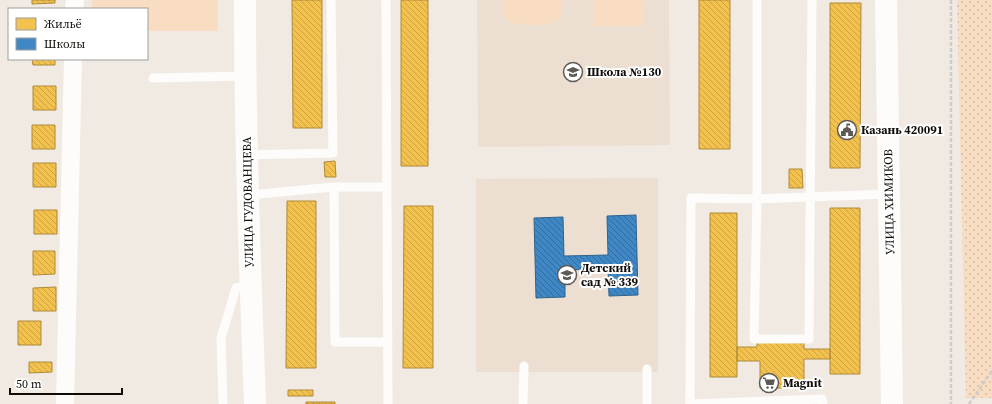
<svg xmlns="http://www.w3.org/2000/svg" width="992" height="404" font-family="'Source Serif 4',serif">
<style>
.built{fill:#ecdfd2}
.grass{fill:#f8ddc2}
.park{fill:url(#park-dots)}
.homes{fill:url(#homes-back-hatch);stroke:#ae8a39}
.schools{fill:url(#schools-back-hatch);stroke:#31628c}
.lines{fill:none;stroke-linecap:round;stroke-linejoin:round}
.path{stroke:#cdccca;stroke-width:2.5;stroke-dasharray:4 2;stroke-linecap:butt}
.lane{stroke:#fdfcfb;stroke-width:9}
.street{stroke:#fdfcfb;stroke-width:18}
.secondary{stroke:#fdfcfb;stroke-width:22}
.labels{text-anchor:middle;stroke-width:4;stroke-linejoin:round;paint-order:stroke}
.poi-label{font-size:12px;font-weight:bold;fill:#0f0b07;stroke:#fff;text-anchor:start}
.street-label{font-size:12px;fill:#0f0b07;stroke:#fff}
</style>
<defs>
<pattern id="park-dots" width="8" height="8" patternUnits="userSpaceOnUse"><rect width="8" height="8" fill="#f8ddc2"/><path d="M2 2h.1M6 6h.1" fill="none" stroke="#d3bca5" stroke-width="1.8" stroke-linecap="round"/></pattern>
<pattern id="homes-back-hatch" width="6" height="6" patternUnits="userSpaceOnUse"><rect width="6" height="6" fill="#f2c14e"/><path d="M-1 5l2 2M0 0l6 6M5-1l2 2" fill="none" stroke="#cea443"/></pattern>
<pattern id="schools-back-hatch" width="6" height="6" patternUnits="userSpaceOnUse"><rect width="6" height="6" fill="#3f88c5"/><path d="M-1 5l2 2M0 0l6 6M5-1l2 2" fill="none" stroke="#336d9e"/></pattern>
</defs>
<rect width="100%" height="100%" fill="#f1eae3"/>
<path class="built" d="M477 0H669L670 145 478 147Z
M658 178V372H476V179Z"/>
<path class="grass" d="M92 0H218V31H147V9H92Z
M503 0H562C562 23 556 24 535 25 525 25 518 24 509 22L503 11Z
M593 0H643L644 26H593Z"/>
<path class="park" d="M957 0H992V398H966Z"/>
<path class="homes" d="M32 0H55V3L32 4Z
M292 0H322V128H293Z
M401 0H428V166H401Z
M699 0H730V149H699Z
M830 3H861L860 168H830Z
M32 59H55V65H33Z
M33 86H56V110H33Z
M32 125H55V149H32Z
M335 161 336 177H325L324 162Z
M33 163H56V187H33Z
M789 169H802L803 188H789Z
M287 201H316V368H286Z
M404 206H433V368H403Z
M830 208H860V374H830Z
M34 210H57V234H34Z
M710 213H737V377H710Z
M33 251H55V274L33 275Z
M56 287V311H33V288Z
M18 321H41V345H18Z
M757 342 804 343V349H830V359H804V388H760V361H737V347H757Z
M29 362H52V372L29 373Z
M288 390H313V396H288Z
M306 402H335V404H306Z"/>
<path class="schools" d="M636 215 638 295 609 296 608 269 565 270V297L536 298 534 218 563 217 564 256 608 255 607 216Z"/>
<g class="lines">
<path class="path" d="M951 0V404
M969 404 992 371"/>
<path class="lane" d="M386 0 388 404
M757 0V199L754 339H809L812 0
M153 78 245 76
M248 155 333 153 331 0
M334 187 335 342H388
M248 195 334 187H387
M223 404 221 338 236 288 250 285
M523 404 524 366
M647 404V369
M690 404 691 198 757 199 889 194
M690 404 822 399 823 404"/>
<path class="street" d="M74 9 75 0
M65 404 73 59"/>
<path class="secondary" d="M245 0C245 135 250 269 255 404
M886 0 892 404"/>
</g>
<defs>
<symbol id="school-ring" viewBox="-11 -11 22 22"><circle r="9.5" fill="#fff" stroke="#5e5954" stroke-width="1.5"/><path d="M0-5L7-2L0 1L-7-2ZM-4 1L0 2.5L4 1V4Q0 6-4 4Z" fill="#5e5954"/></symbol>
<symbol id="civic-ring" viewBox="-11 -11 22 22"><circle r="9.5" fill="#fff" stroke="#5e5954" stroke-width="1.5"/><path d="M-.6-6.5H3V-4.5H.6V-3L4-1V1h2V6H-6V1h2V-1L-.6-3ZM-1.2 2.5V6h2.4V2.5Z" fill="#5e5954"/></symbol>
<symbol id="supermarket-ring" viewBox="-11 -11 22 22"><circle r="9.5" fill="#fff" stroke="#5e5954" stroke-width="1.5"/><path d="M-6-5.5h2.5l.6 2H6L4.5 2H-2.5L-4.4-4H-6ZM-1.5 3.2a1.3 1.3 0 1 0 .1 0ZM3 3.2a1.3 1.3 0 1 0 .1 0Z" fill="#5e5954"/></symbol>
</defs>
<g fill-rule="evenodd">
<use href="#school-ring" x="562" y="61" width="22" height="22"/>
<use href="#civic-ring" x="836" y="119" width="22" height="22"/>
<use href="#school-ring" x="556" y="264" width="22" height="22"/>
<use href="#supermarket-ring" x="758" y="372" width="22" height="22"/>
</g>
<g class="labels">
<g class="poi-label">
<text x="587" y="76">Школа №130</text>
<text x="861" y="134">Казань 420091</text>
<text x="581" y="272">Детский<tspan x="581" dy="14">сад № 339</tspan></text>
<text x="783" y="387">Magnit</text>
</g>
<g class="street-label">
<text transform="translate(248 202) rotate(-91)" y="4">УЛИЦА ГУДОВАНЦЕВА</text>
<text transform="translate(889 202) rotate(-91)" y="4">УЛИЦА ХИМИКОВ</text>
</g>
</g>
<rect x="8" y="8" width="140" height="52" fill="#ffffff" stroke="#9f9d9c"/>
<rect x="16" y="18" width="20" height="12" fill="#f2c14e" stroke="#9f9d9c"/>
<text x="44" y="28" font-size="12" fill="#0f0b07">Жильё</text>
<rect x="16" y="38" width="20" height="12" fill="#3f88c5" stroke="#9f9d9c"/>
<text x="44" y="48" font-size="12" fill="#0f0b07">Школы</text>
<path d="M10 388v6h112v-6" fill="none" stroke="#0f0b07" stroke-width="2"/>
<text x="16" y="388" font-size="12" fill="#0f0b07" stroke="#ffffff" stroke-width="3" paint-order="stroke">50 m</text>
</svg>
